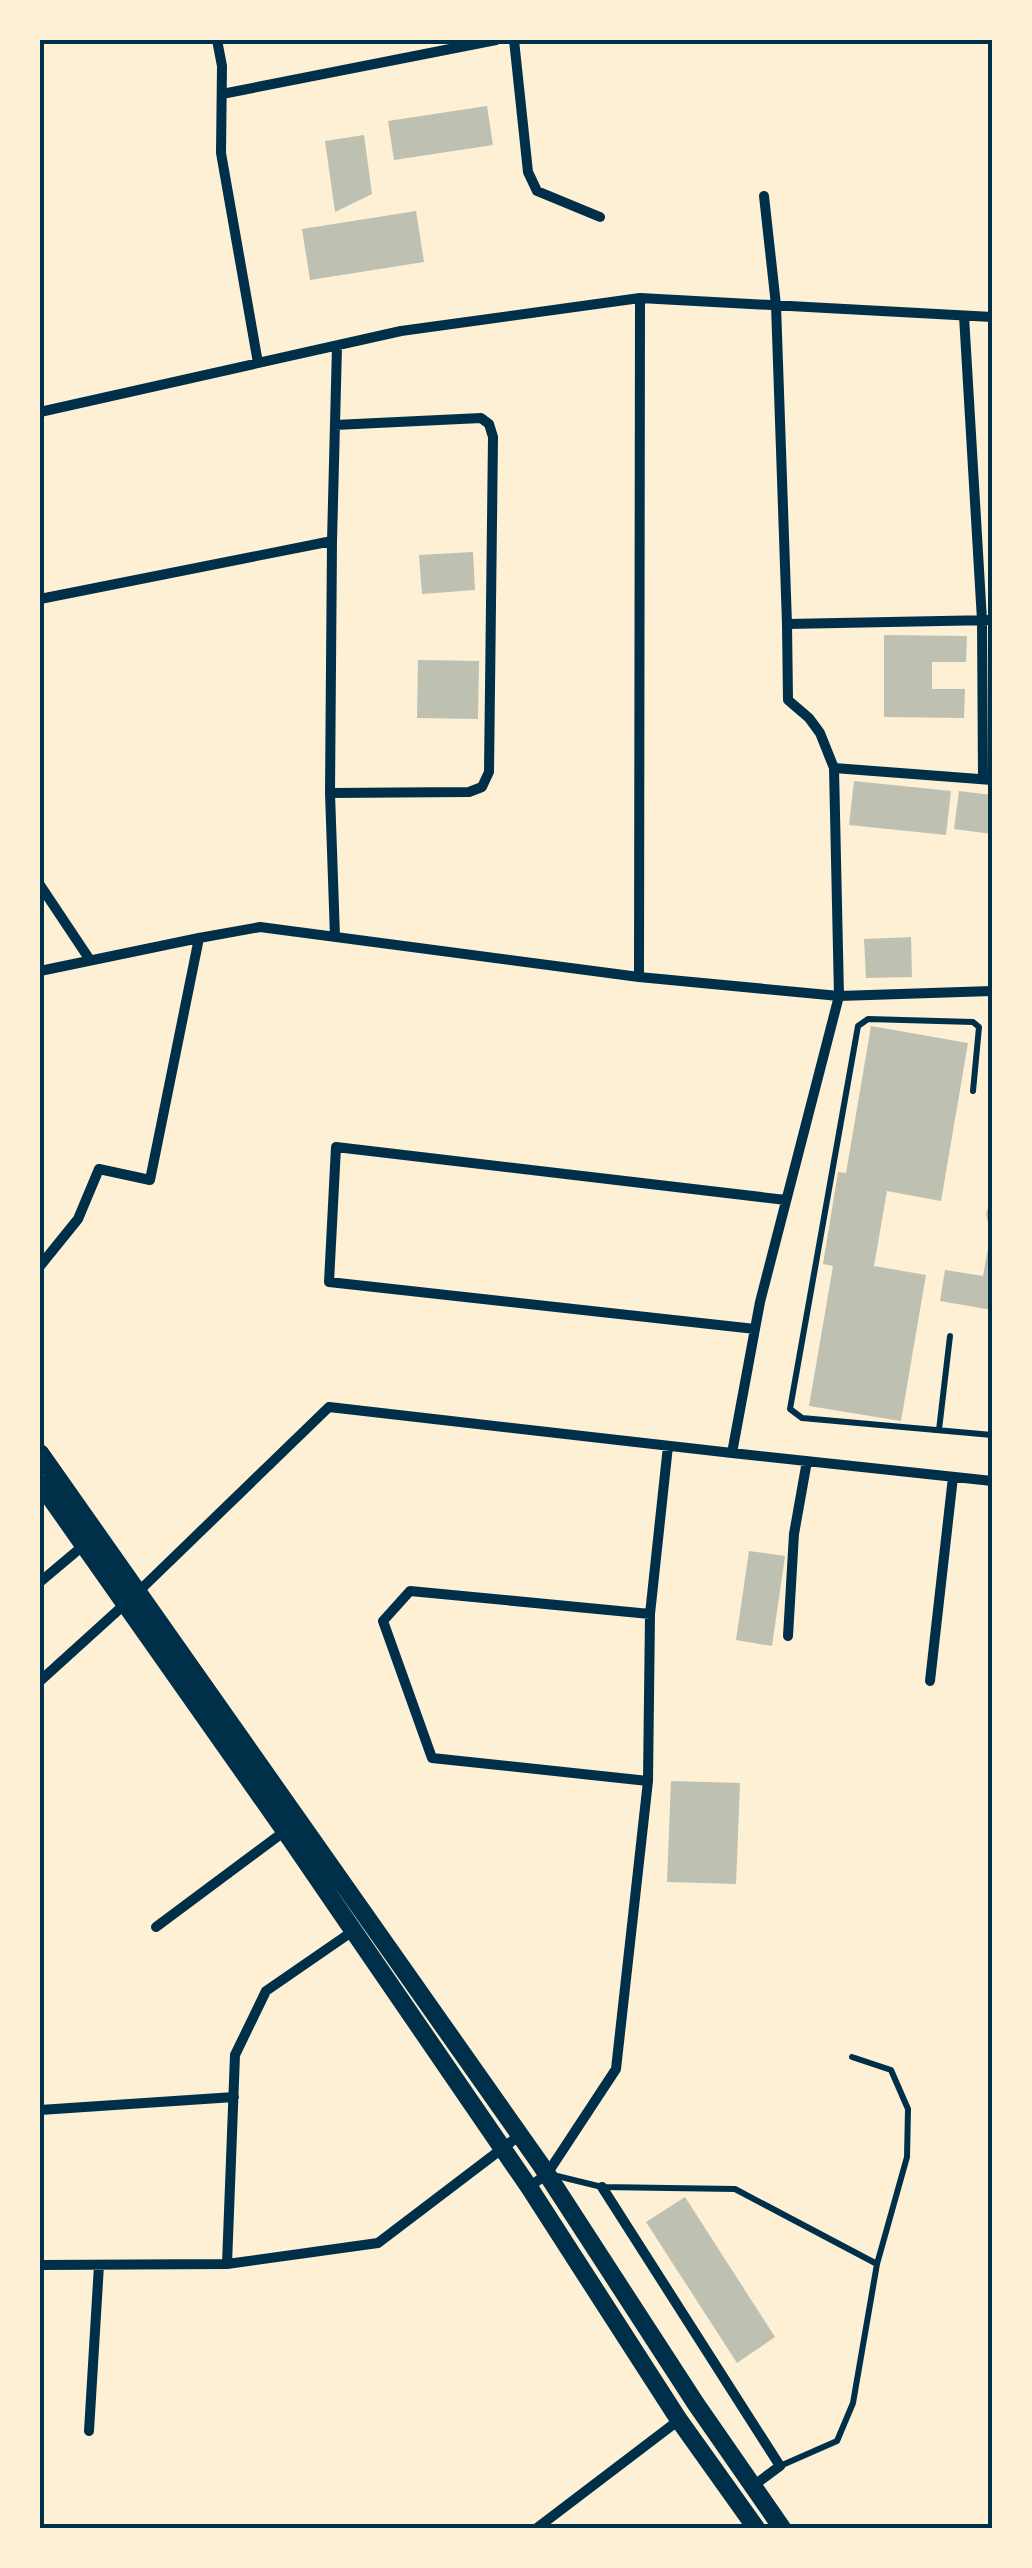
<svg xmlns="http://www.w3.org/2000/svg" width="1032" height="2568" font-family="Jost,sans-serif">
<style>
.building{fill:#bec0b2}
.lines{fill:none;stroke-linecap:round;stroke-linejoin:round}
.service{stroke:#003049;stroke-width:6}
.minor{stroke:#003049;stroke-width:10}
.secondary{stroke:#003049;stroke-width:18}
.neatline{fill:none;stroke:#003049;stroke-width:4}
</style>
<rect width="100%" height="100%" fill="#fdf0d5"/>
<path class="building" d="M487 106 493 145 394 160 388 121Z
M364 135 372 194 335 212 325 141Z
M416 211 424 262 310 280 302 229Z
M473 552 475 590 422 594 419 555Z
M884 635 967 636 966 662H932V689H965L964 718 884 717Z
M418 660 479 661 478 719 417 718Z
M854 781 951 791 946 835 849 825Z
M959 791 992 795V834L954 829Z
M911 937 912 977 866 978 864 939Z
M871 1026 968 1043 941 1201 887 1191 874 1266 926 1275 901 1421 809 1406 833 1266 823 1264 838 1172 846 1173Z
M991 1197H992V1240L986 1214Z
M988 1248 992 1249V1310L940 1301 945 1270 983 1276Z
M749 1551 785 1556 772 1646 736 1640Z
M671 1781 740 1783 736 1884 667 1882Z
M685 2197 775 2337 737 2363 646 2222Z"/>
<g class="lines">
<path class="service" d="M973 1091 979 1027 973 1022 868 1019 858 1026 790 1409 802 1418 992 1435
M939 1430 950 1336
M852 2057 891 2070 908 2109 907 2157 877 2264
M553 2175 602 2187 735 2189 877 2264 853 2403 837 2441 780 2466"/>
<path class="minor" d="M217 40 222 66 221 153 258 363
M514 40 528 172 537 191 600 217
M222 94 496 40
M764 196 776 305 787 624 992 620
M964 316 982 620 983 779
M40 412 401 331 640 298
M332 541 330 793 335 937
M40 599 332 541 337 346
M787 624 788 700 809 718 820 733 834 768
M330 793 469 792 482 787 489 772 493 437 489 424 481 418 335 425
M40 885 90 960
M40 971 199 938
M639 977 839 996 834 768 992 780
M992 991 839 996 760 1302 732 1453 992 1481
M40 1266 78 1219 99 1169 150 1180 199 938 260 927 639 977 640 298 992 317
M755 1329 329 1282 336 1147 786 1200
M40 1582 84 1545
M138 1592 329 1407 732 1453
M788 1636 794 1534 807 1461
M40 1681 125 1604
M930 1681 953 1477
M648 1781 650 1614
M156 1927 285 1831
M40 2110 234 2097
M529 2187 547 2174 616 2069 648 1781 432 1758 383 1621 410 1591 650 1614 668 1446
M602 2187 780 2466 753 2486
M227 2264 378 2243 520 2135
M40 2265 227 2264 235 2055 266 1991 353 1931
M89 2431 99 2265
M537 2528 679 2420"/>
<path class="secondary" d="M40 1453 541 2165 696 2404 782 2528
M40 1483 285 1831 529 2187 679 2420 756 2528"/>
</g>
<rect width="1032" height="2568" fill="none" stroke="#fdf0d5" stroke-width="85"/>
<rect x="42" y="42" width="948" height="2484" class="neatline"/>
</svg>
